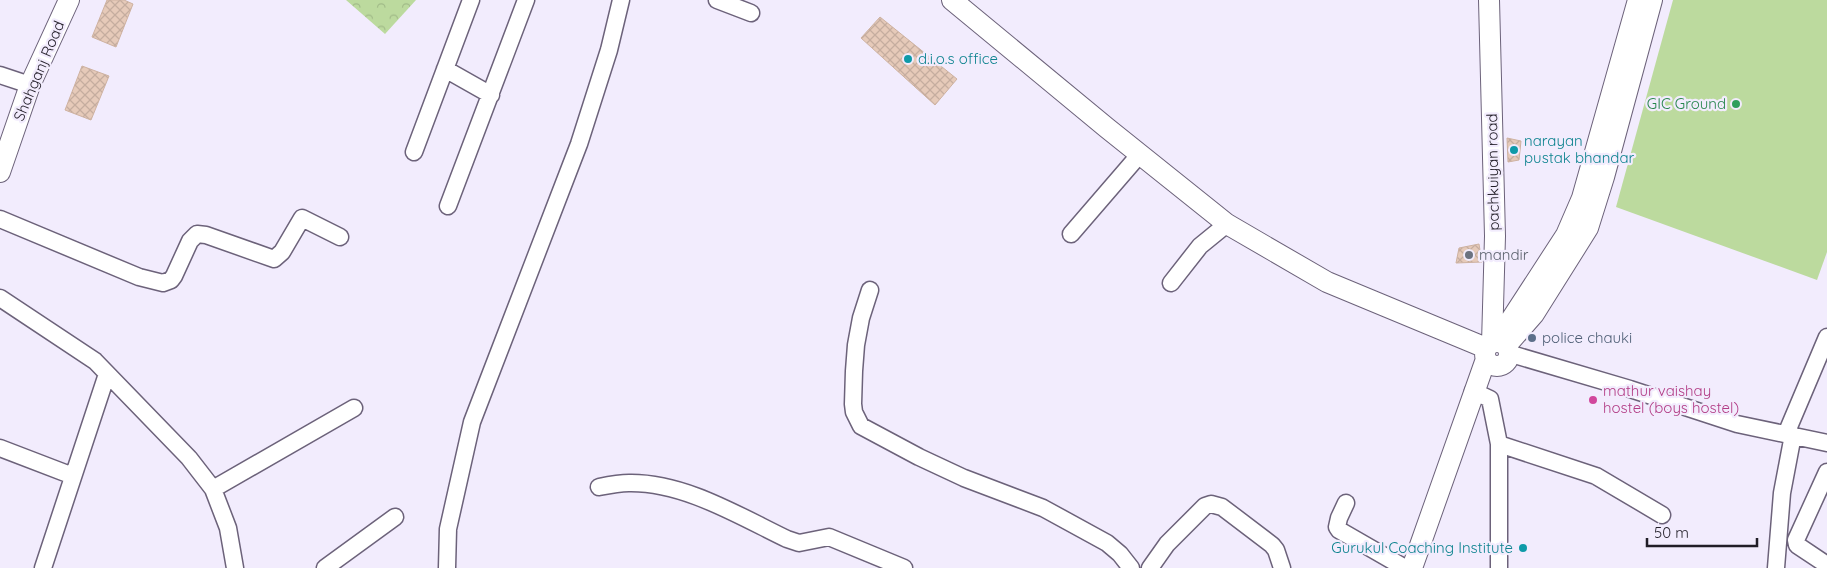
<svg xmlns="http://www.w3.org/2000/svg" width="1827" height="568" font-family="Quicksand,sans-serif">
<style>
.grass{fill:#bcda9e}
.park{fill:url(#park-crowns)}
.building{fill:url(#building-cross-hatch);stroke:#ceb2a1}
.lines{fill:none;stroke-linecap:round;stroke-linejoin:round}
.minor-casing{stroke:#6c627a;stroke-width:19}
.major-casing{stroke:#6c627a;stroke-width:22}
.minor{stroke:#fff;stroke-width:16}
.major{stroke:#fff;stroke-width:20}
.culture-dot{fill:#0f9aa8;stroke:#f2ecfd;stroke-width:2}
.leisure-dot{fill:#2e9e5b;stroke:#f2ecfd;stroke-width:2}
.worship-dot{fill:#6b7280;stroke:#f2ecfd;stroke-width:2}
.service-dot{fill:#5c6f8a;stroke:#f2ecfd;stroke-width:2}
.hotel-dot{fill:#d1479c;stroke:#f2ecfd;stroke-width:2}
.labels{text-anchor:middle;stroke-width:4.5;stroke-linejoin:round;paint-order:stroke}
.culture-label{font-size:15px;fill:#0d838f;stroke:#f2ecfd;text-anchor:start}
.street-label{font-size:15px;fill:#211d27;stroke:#f2ecfd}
.leisure-label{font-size:15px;fill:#27864d;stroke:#f2ecfd;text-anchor:end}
.worship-label{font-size:15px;fill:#5b616d;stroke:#f2ecfd;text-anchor:start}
.service-label{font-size:15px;fill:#4e5e75;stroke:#f2ecfd;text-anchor:start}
.hotel-label{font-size:15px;fill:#b23c85;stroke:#f2ecfd;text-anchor:start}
</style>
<defs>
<pattern id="park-crowns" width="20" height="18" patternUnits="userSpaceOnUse" patternTransform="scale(1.25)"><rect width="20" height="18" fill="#bcda9e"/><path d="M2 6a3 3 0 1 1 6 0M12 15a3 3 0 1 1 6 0" fill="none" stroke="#a1bb88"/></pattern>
<pattern id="building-cross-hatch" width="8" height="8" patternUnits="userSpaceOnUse" patternTransform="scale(1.25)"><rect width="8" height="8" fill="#e6cab9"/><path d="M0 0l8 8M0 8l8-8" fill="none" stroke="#c5ad9f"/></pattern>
</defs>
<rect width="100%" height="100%" fill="#f2ecfd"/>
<path class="grass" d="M1673 0H1827V252L1817 280 1616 207Z"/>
<path class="park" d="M346 0H416L385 34Z"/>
<path class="building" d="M107 0H124L133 4 116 47 92 37Z
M880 17 957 79 935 105 861 38Z
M82 66 109 76 91 120 65 110Z
M1507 138 1521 141 1519 160 1508 162Z
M1479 244 1482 262 1456 263 1459 248Z"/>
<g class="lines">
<defs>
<path id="minor" d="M717 0 751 13
M445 69 491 95
M0 75 30 85
M414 152 471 0
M448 206 526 0
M0 219 139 277 163 283 171 280 174 276 190 241 197 234 206 235 274 259 282 252 302 218 340 237
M1071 234 1140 154
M1171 283 1200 246 1227 224
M870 290 861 318 856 345 854 371 853 404 854 412 861 426 919 457 964 478 1043 508 1107 543 1120 554 1131 568
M0 298 95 361 189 458 213 489 228 528 235 568
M1508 353 1630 389 1737 424 1827 443
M1473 391 1490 399 1499 444V568
M1786 434 1827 337
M1499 444 1596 476 1662 515
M0 448 73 476
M1827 472 1796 540 1797 545 1827 565
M599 487C609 485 619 483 629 483 684 482 739 516 787 539L799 543 829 537 904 568
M213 489 354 408
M1346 503 1339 518 1337 527 1339 530 1405 568
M43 568 107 374
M325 568 395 517
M447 568 448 529 472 422 579 144 609 50 621 0
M1150 568 1167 544 1205 506 1211 504 1222 507 1272 545 1276 550 1282 568
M1776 568 1782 493 1793 435"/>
<path id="major" d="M952 0 1107 128 1227 224 1327 282 1486 348
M1489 0 1495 236 1492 343
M0 172 30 85 69 0
M1499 338 1566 235 1582 198 1638 0
M1485 354a12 12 0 1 1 24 0a12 12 0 1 1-24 0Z
M1506 346 1534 314 1588 228 1604 177 1652 0
M1412 568 1486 359"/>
</defs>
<use href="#minor" class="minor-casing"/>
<use href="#major" class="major-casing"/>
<use href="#minor" class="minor"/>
<use href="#major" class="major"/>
</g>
<g class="culture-dot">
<circle cx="908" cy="59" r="5"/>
<circle cx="1514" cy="150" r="5"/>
<circle cx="1523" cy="548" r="5"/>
</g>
<circle class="leisure-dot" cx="1736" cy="104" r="5"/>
<circle class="worship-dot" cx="1469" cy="255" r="5"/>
<circle class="service-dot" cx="1532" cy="338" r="5"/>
<circle class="hotel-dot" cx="1593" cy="400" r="5"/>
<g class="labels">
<g class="culture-label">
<text x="918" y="64">d.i.o.s office</text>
<text x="1524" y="146">narayan<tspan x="1524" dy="17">pustak bhandar</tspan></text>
<text x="1513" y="553" text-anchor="end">Gurukul Coaching Institute</text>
</g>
<g class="street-label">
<text transform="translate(39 71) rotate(-67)" y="5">Shahganj Road</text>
<text transform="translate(1493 172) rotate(-91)" y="5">pachkuiyan road</text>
</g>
<g class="leisure-label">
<text x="1726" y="109">GIC Ground</text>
</g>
<g class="worship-label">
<text x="1479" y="260">mandir</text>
</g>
<g class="service-label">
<text x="1542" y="343">police chauki</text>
</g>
<g class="hotel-label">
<text x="1603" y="396">mathur vaishay<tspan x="1603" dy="17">hostel (boys hostel)</tspan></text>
</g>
</g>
<path d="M1647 538v8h110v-8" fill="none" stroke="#211d27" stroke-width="2.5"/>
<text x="1654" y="538" font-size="15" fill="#211d27" stroke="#f2ecfd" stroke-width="4" paint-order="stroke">50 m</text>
</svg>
